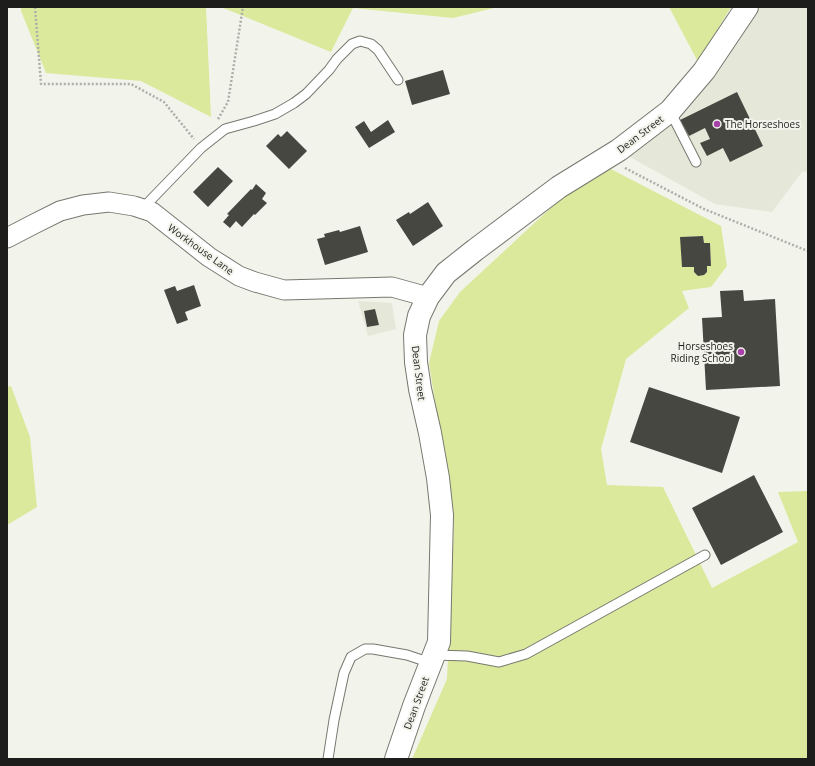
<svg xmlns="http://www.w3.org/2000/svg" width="815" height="766" font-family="'Open Sans',sans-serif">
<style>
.built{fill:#e5e8d8}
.green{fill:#dae99b;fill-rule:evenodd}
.building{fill:#454740}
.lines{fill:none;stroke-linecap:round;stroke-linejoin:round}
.service-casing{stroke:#767870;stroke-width:11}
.minor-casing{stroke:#767870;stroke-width:21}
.tertiary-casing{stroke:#767870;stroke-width:24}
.path{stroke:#adaea7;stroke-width:2.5;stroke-dasharray:2 2;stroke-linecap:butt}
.service{stroke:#fff;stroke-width:9}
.minor{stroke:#fff;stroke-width:19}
.tertiary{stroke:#fff;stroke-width:22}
.poi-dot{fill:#a743a8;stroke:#f2f4eb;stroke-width:1.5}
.labels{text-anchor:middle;stroke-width:4;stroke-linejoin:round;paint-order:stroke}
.poi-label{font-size:10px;fill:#1d1e1b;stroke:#f2f4eb;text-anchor:start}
.street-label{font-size:10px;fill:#1d1e1b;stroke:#f2f4eb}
</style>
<rect width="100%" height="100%" fill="#f2f4eb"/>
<path class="built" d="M756 7H808V171L802 172 772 212 715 204 626 155Z
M358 301 392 303 396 329 368 336Z"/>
<path class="green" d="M21 7H206L211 117 141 81 46 73 21 11Z
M221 7H498L453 18 353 8 331 52Z
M669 7H731L698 62Z
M605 166 721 226 727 266 711 287 682 291 689 308 626 359 601 449 607 485 663 487 712 588 798 542 778 492 808 491V759H412L447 679 454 524 429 363 439 321 460 292 556 203ZM703 236 704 243H710L711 266H707V272L704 275H698L694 272V267H682L681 237Z
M11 386 30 437 37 507 7 525V387Z"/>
<path class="building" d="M443 70 450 94 412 105 405 81Z
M737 92 763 146 730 162 723 148 707 156 700 143 710 139 705 128 689 136 680 120Z
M388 120 395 132 369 148 355 127 364 121 371 132Z
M287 131 307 151 289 169 266 146 278 134 281 137Z
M218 167 233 181 208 207 193 192Z
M256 184 266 193 262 199 267 203 255 215 254 214 242 227 236 221 230 228 223 222 229 215 227 214 251 189 252 190Z
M428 202 443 226 413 246 396 220 409 212 410 214Z
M360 226 368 252 325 265 317 239 325 237 324 234 339 230 340 232Z
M703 236 704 243H710L711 266H707V272L704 275 698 276 694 272V267H682L680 237Z
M194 285 201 306 185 312 188 320 177 324 164 290 175 286 177 291Z
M743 290 744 301 775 299 780 386 706 390 702 318 722 317 720 291Z
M375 309 379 325 367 327 364 311Z
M649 387 740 417 722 473 630 442Z
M754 475 783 532 721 565 692 508Z"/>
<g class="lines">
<defs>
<path id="service" d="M670 111 696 162
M142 209 201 148 225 129 254 121 275 114 294 103 306 94 329 70 337 59 352 44 360 41 371 44 378 50 398 80
M434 655 467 656 499 662 526 654 705 555
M328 759 334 720 344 673 351 657 365 649H373L407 655 431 663"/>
<path id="minor" d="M7 238 34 224 60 211 83 205 109 202 134 206 152 212 209 257 239 276 255 282 284 290 392 287 428 297"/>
<path id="tertiary" d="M396 759 414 706 439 642 442 515 438 478 430 433 420 389 416 362 415 335 419 316 428 297 446 273 475 250 559 187 619 150 670 111 704 71 747 7"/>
</defs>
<use href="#service" class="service-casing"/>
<use href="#minor" class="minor-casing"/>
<use href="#tertiary" class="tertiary-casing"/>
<path class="path" d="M35 7 41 84H131L164 102 194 139
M218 119 228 102 243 7
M625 168 704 209 808 251"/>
<use href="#service" class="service"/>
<use href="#minor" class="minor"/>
<use href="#tertiary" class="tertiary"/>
</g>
<g class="poi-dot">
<circle cx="717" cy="124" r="4"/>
<circle cx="741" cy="352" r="4"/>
</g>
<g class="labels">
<g class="poi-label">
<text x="725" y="128">The Horseshoes</text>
<text x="733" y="350" text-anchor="end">Horseshoes<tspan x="733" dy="12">Riding School</tspan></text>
</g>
<g class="street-label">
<text transform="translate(640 134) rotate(-37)" y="4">Dean Street</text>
<text transform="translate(201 249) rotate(36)" y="4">Workhouse Lane</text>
<text transform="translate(419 373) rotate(83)" y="4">Dean Street</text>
<text transform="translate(416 703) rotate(-70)" y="4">Dean Street</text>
</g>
</g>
<rect width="815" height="766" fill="none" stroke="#1d1e1b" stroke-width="16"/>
</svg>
